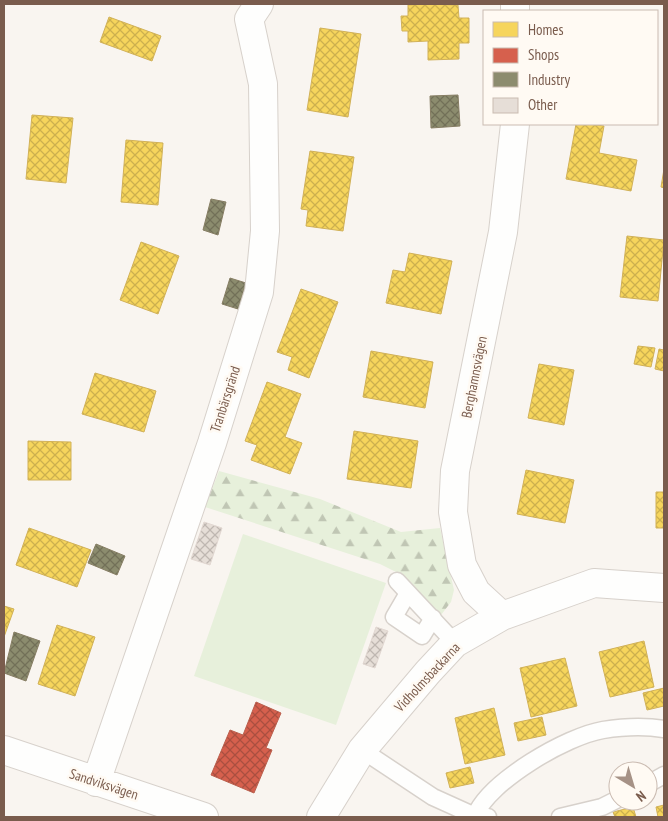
<svg xmlns="http://www.w3.org/2000/svg" width="668" height="821" font-family="'PT Sans Narrow',sans-serif">
<style>
.forest{fill:url(#forest-firs)}
.park{fill:#e7f0db}
.homes{fill:url(#homes-cross-hatch);stroke:#d1b158}
.shops{fill:url(#shops-cross-hatch);stroke:#ba5f4d}
.industry{fill:url(#industry-cross-hatch);stroke:#877e64}
.building{fill:url(#building-cross-hatch);stroke:#e2d8d2}
.lines{fill:none;stroke-linecap:round;stroke-linejoin:round}
.service-casing{stroke:#d7d1cb;stroke-width:19}
.minor-casing{stroke:#d7d1cb;stroke-width:30}
.service{stroke:#fefefd;stroke-width:16}
.minor{stroke:#fefefd;stroke-width:28}
.labels{text-anchor:middle;stroke-width:5;stroke-linejoin:round;paint-order:stroke}
.street-label{font-size:14px;fill:#7a5c4d;stroke:#fffaf3}
</style>
<defs>
<pattern id="forest-firs" width="22" height="20" patternUnits="userSpaceOnUse" patternTransform="scale(1.25)"><rect width="22" height="20" fill="#e7f0db"/><path d="M5 1l3.5 6h-7zM16 11l3.5 6h-7z" fill="#c0c6b4"/></pattern>
<pattern id="homes-cross-hatch" width="8" height="8" patternUnits="userSpaceOnUse" patternTransform="scale(1.25)"><rect width="8" height="8" fill="#f6d55c"/><path d="M0 0l8 8M0 8l8-8" fill="none" stroke="#ccb04e"/></pattern>
<pattern id="shops-cross-hatch" width="8" height="8" patternUnits="userSpaceOnUse" patternTransform="scale(1.25)"><rect width="8" height="8" fill="#d6604d"/><path d="M0 0l8 8M0 8l8-8" fill="none" stroke="#aa4f40"/></pattern>
<pattern id="industry-cross-hatch" width="8" height="8" patternUnits="userSpaceOnUse" patternTransform="scale(1.25)"><rect width="8" height="8" fill="#8c8c6e"/><path d="M0 0l8 8M0 8l8-8" fill="none" stroke="#727058"/></pattern>
<pattern id="building-cross-hatch" width="8" height="8" patternUnits="userSpaceOnUse" patternTransform="scale(1.25)"><rect width="8" height="8" fill="#e6ded7"/><path d="M0 0l8 8M0 8l8-8" fill="none" stroke="#bfb7b1"/></pattern>
</defs>
<rect width="100%" height="100%" fill="#f9f5f0"/>
<path class="forest" d="M219 471 320 499 401 532 440 528 454 590 451 602 441 615 402 575 380 564 205 507Z"/>
<path class="park" d="M243 534 386 583 336 725 194 676Z"/>
<path class="homes" d="M425 4 458 5 459 18H469V43H459V59L428 60V41L408 42V31H402L401 16H408V5Z
M109 17 161 36 152 61 100 42Z
M320 28 361 34 348 117 307 110Z
M32 115 73 118 66 183 26 179Z
M576 124H589L604 126 599 153 637 160 631 191 566 179Z
M126 140 163 143 158 205 121 202Z
M310 151 354 157 343 231 306 226 308 210 301 209Z
M664 169V188L661 187Z
M627 236 664 240 658 301 620 297Z
M141 242 179 256 158 314 120 300Z
M409 253 452 261 441 314 386 303 393 270 405 272Z
M301 289 338 302 309 378 288 370 292 357 277 352Z
M638 346 655 348 651 367 634 364Z
M659 349 664 350V371L655 369Z
M371 351 433 362 425 408 363 397Z
M539 364 574 370 564 425 528 418Z
M95 373 156 391 144 432 82 414Z
M267 382 301 394 285 437 302 443 290 474 251 460 257 445 245 441Z
M354 431 418 441 411 488 347 479Z
M28 441 71 442V480H28Z
M526 470 574 480 565 523 517 514Z
M656 492H664V528H656Z
M29 528 91 550 77 587 16 565Z
M4 606 14 609 4 637Z
M57 625 95 637 75 696 38 684Z
M644 641 654 687 610 697 599 652Z
M565 658 577 706 531 717 520 668Z
M664 688V706L647 710 643 693Z
M494 708 505 755 465 764 455 718Z
M542 717 546 735 518 741 514 723Z
M470 767 474 783 450 788 446 773Z
M664 805V817H658L656 807Z
M633 807 636 817H615L613 812Z"/>
<path class="shops" d="M256 702 281 713 266 748 272 750 254 793 211 775 230 730 243 735Z"/>
<path class="industry" d="M458 95 460 126 431 128 430 96Z
M211 199 226 202 218 235 203 230Z
M230 278 246 283 238 309 222 304Z
M96 544 125 556 117 575 88 563Z
M14 632 40 641 26 681 4 673Z"/>
<path class="building" d="M204 522 222 528 210 565 191 559Z
M376 627 388 631 375 668 363 664Z"/>
<g class="lines">
<defs>
<path id="service" d="M397 581 455 643
M408 593 394 617 422 636 433 618
M362 750 433 797 475 816
M648 784 664 775
M488 817 475 816C489 781 567 736 603 730 622 727 645 726 664 729
M560 817 602 807 618 799"/>
<path id="minor" d="M515 11V4
M502 616 476 592 462 565 453 512 455 471 503 232 515 124
M4 750 204 817
M96 782 212 443 259 292 265 231 263 84 249 19 259 4
M321 817 362 750 428 672 455 643 502 616 594 583 664 588"/>
</defs>
<use href="#service" class="service-casing"/>
<use href="#minor" class="minor-casing"/>
<use href="#service" class="service"/>
<use href="#minor" class="minor"/>
</g>
<g class="labels">
<g class="street-label">
<text transform="translate(474 377) rotate(-79)" y="5">Berghamnsvägen</text>
<text transform="translate(225 399) rotate(-72)" y="5">Tranbärsgränd</text>
<text transform="translate(427 677) rotate(-47)" y="5">Vidholmsbackarna</text>
<text transform="translate(104 784) rotate(18)" y="5">Sandviksvägen</text>
</g>
</g>
<rect width="668" height="821" fill="none" stroke="#7a5c4d" stroke-width="10"/>
<rect x="483" y="10" width="175" height="115" fill="#fffaf3" stroke="#cabbb1"/>
<rect x="493" y="22" width="25" height="15" fill="#f6d55c" stroke="#cabbb1"/>
<text x="528" y="35" font-size="15" fill="#7a5c4d">Homes</text>
<rect x="493" y="48" width="25" height="15" fill="#d6604d" stroke="#cabbb1"/>
<text x="528" y="60" font-size="15" fill="#7a5c4d">Shops</text>
<rect x="493" y="72" width="25" height="15" fill="#8c8c6e" stroke="#cabbb1"/>
<text x="528" y="85" font-size="15" fill="#7a5c4d">Industry</text>
<rect x="493" y="98" width="25" height="15" fill="#e6ded7" stroke="#cabbb1"/>
<text x="528" y="110" font-size="15" fill="#7a5c4d">Other</text>
<g transform="translate(633 786) rotate(142)"><circle r="24" fill="#fffaf3" stroke="#cabbb1"/>
<path d="M0-4L9 19L0 12L-9 19Z" fill="#a69286"/>
<text y="-8" font-size="14" font-weight="bold" text-anchor="middle" fill="#7a5c4d">N</text>
</g>
</svg>
